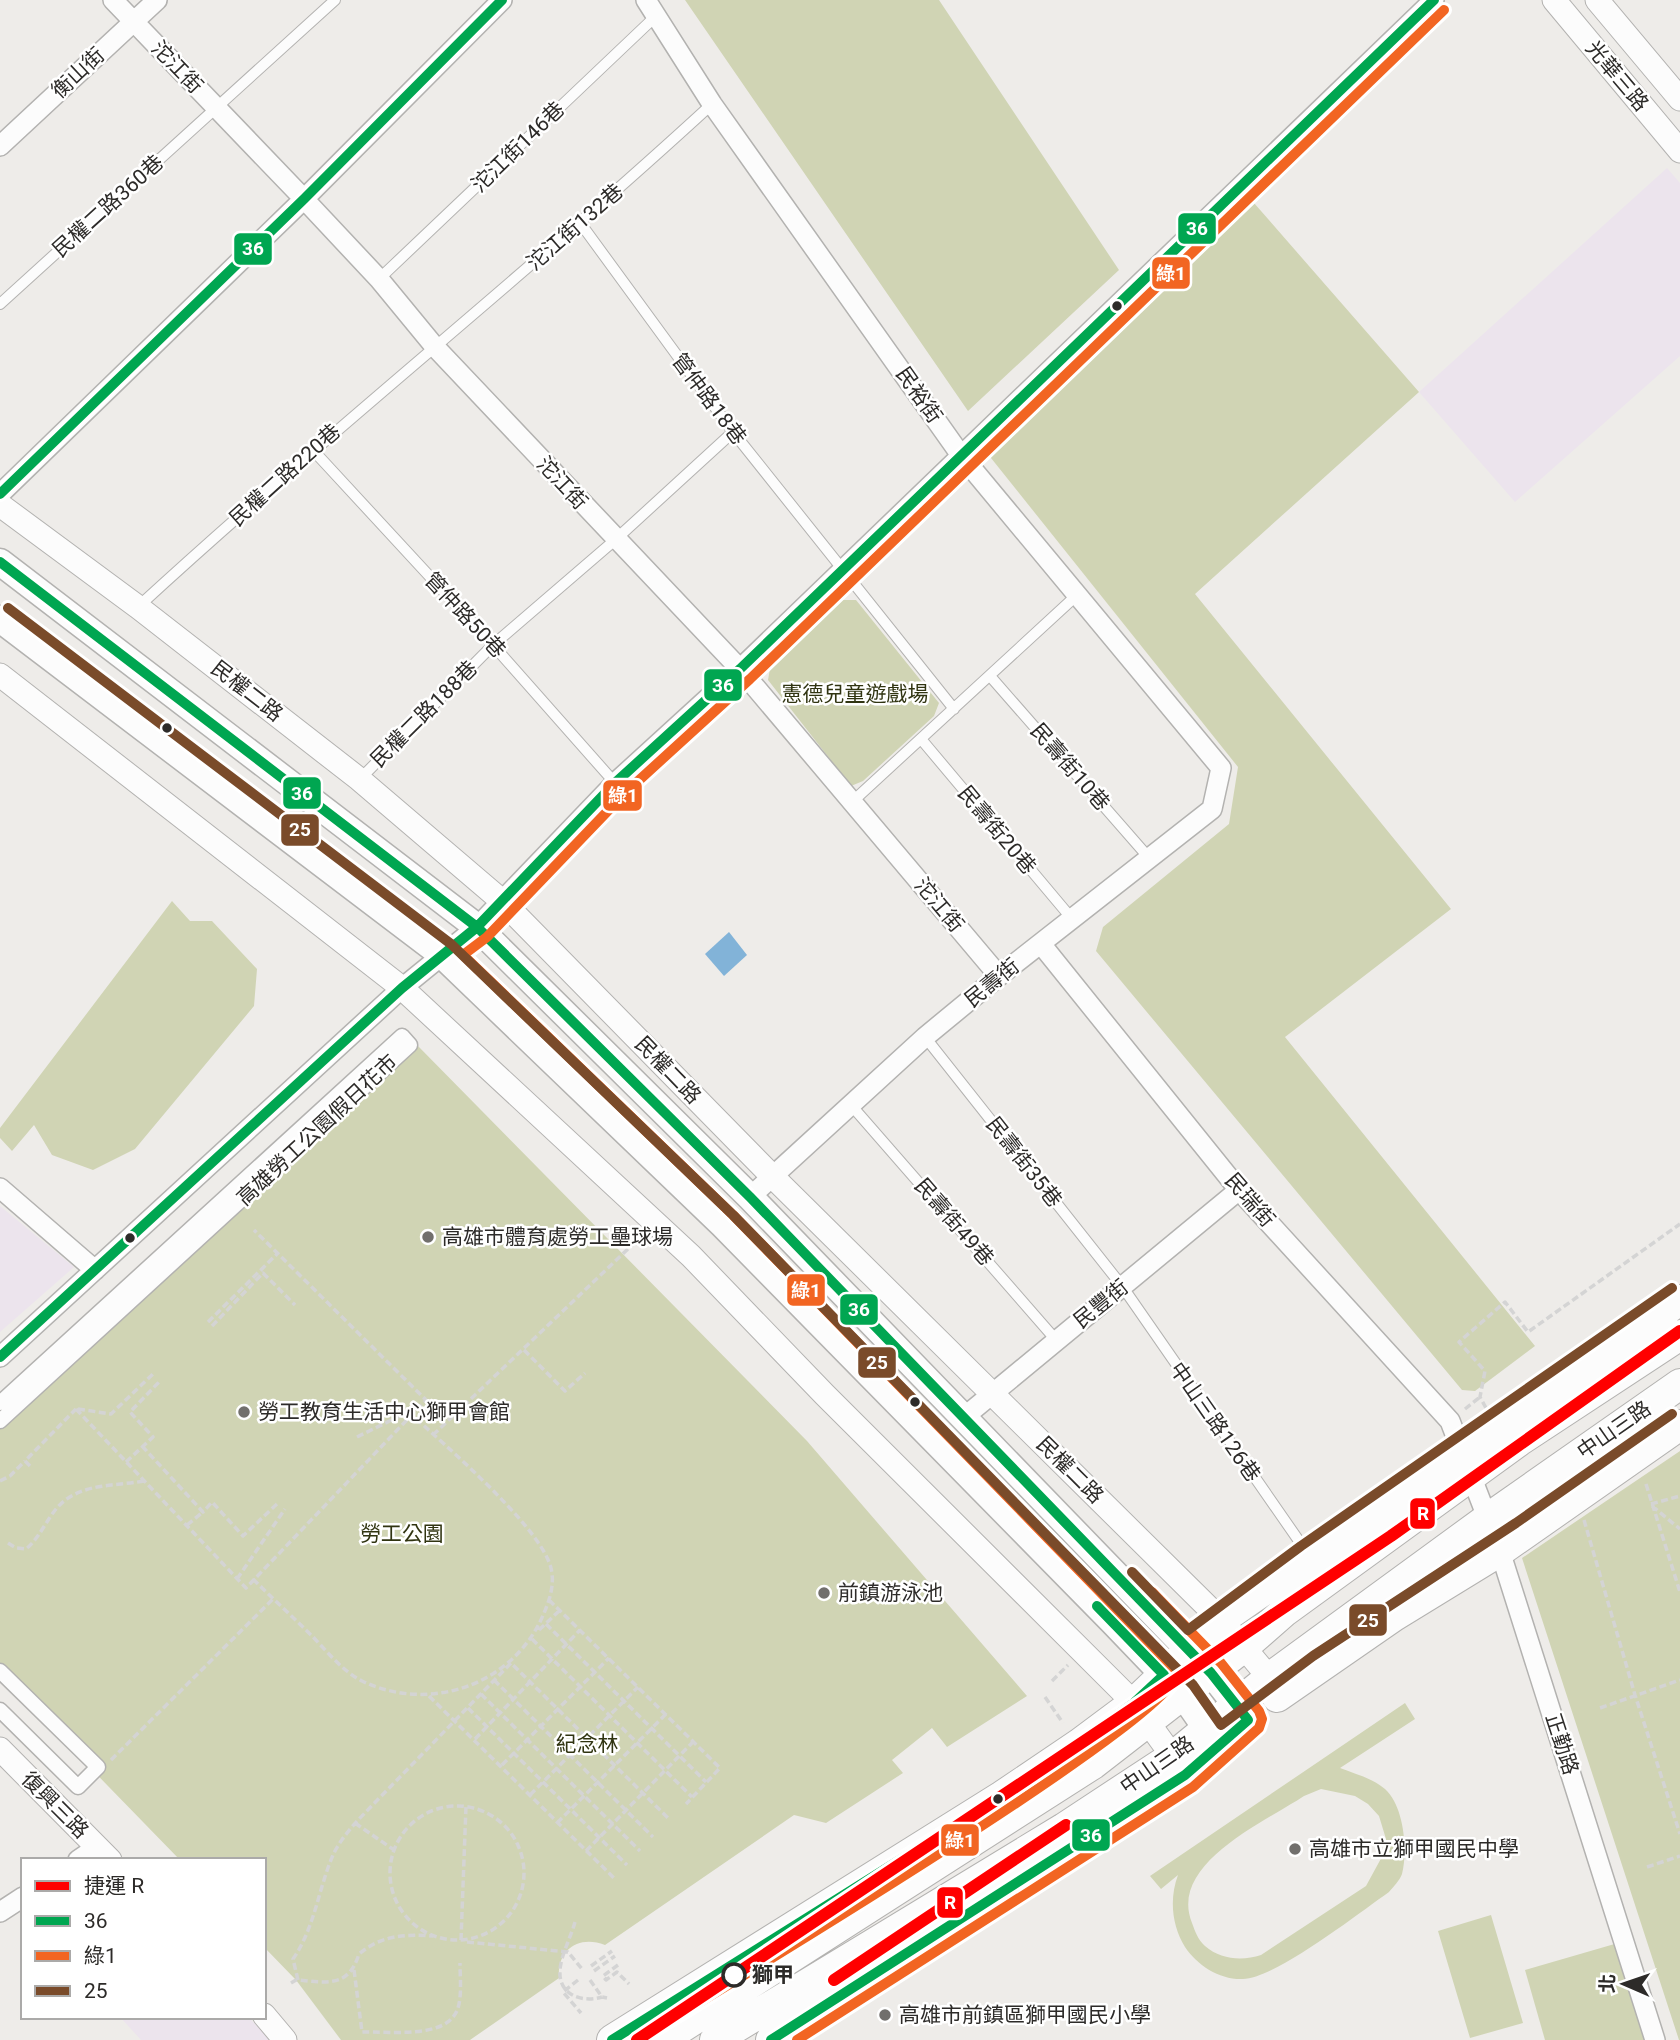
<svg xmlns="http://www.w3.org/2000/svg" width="1680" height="2040" font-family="Roboto,'Noto Sans TC',sans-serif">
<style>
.commercial{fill:#ece4ed}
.green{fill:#d0d4b4;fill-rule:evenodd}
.water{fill:#82b3d8}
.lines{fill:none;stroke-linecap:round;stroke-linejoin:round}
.service-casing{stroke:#b3b2b0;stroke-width:12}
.pedestrian-casing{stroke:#b3b2b0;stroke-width:17}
.minor-casing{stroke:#b3b2b0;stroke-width:22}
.tertiary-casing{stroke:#b3b2b0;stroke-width:25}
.secondary-casing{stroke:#b3b2b0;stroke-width:29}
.primary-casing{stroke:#b3b2b0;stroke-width:32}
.path{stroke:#d4d4d4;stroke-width:3.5;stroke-dasharray:7 3.5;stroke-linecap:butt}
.service{stroke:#fcfcfc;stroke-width:10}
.pedestrian{stroke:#fcfcfc;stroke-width:14}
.minor{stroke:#fcfcfc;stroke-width:19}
.tertiary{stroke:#fcfcfc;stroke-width:23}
.secondary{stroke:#fcfcfc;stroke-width:26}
.primary{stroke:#fcfcfc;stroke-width:30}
.bus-1-casing{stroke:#fff;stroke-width:16}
.bus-2-casing{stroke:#fff;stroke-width:16}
.bus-3-casing{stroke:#fff;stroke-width:16}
.bus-1{stroke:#00a651;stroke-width:10}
.bus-2{stroke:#f26522;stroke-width:10}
.bus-3{stroke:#7a4b2a;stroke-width:10}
.metro-1-casing{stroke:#fff;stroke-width:18}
.metro-1{stroke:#f00;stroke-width:12}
.bus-dot{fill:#2d2b29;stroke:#fff;stroke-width:2.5}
.poi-dot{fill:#716f6c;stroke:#fff;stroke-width:2.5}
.stop-dot{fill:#fff;stroke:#2d2b29;stroke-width:3.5}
.labels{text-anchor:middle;stroke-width:5;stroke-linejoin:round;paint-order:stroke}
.street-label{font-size:21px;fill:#2d2b29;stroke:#fff}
.park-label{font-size:21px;fill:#303411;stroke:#fff}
.poi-label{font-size:21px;fill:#2d2b29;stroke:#fff;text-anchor:start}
.stop-label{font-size:21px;font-weight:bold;fill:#2d2b29;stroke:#fff;text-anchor:start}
.line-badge{stroke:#fff;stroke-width:2.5}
.badge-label{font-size:19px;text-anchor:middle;font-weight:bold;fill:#fff}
</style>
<rect width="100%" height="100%" fill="#eeece9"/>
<path class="commercial" d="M1667 168 1680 183V356L1515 502 1419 392Z
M0 1206 74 1267 0 1332Z
M120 2017H248L271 2040H141Z"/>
<path class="green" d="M685 0H939L1119 270 968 411Z
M1254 203 1419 392 1195 594 1451 909 1285 1037 1535 1346 1475 1391 1462 1390 1096 951 1103 927 1229 824 1238 767 987 453Z
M841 600H856L939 703 934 716 863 781 851 786 768 680 771 663Z
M172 901 190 921H212L257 969 254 1006 135 1149 93 1170 52 1155 34 1125 12 1151 0 1138V1128Z
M418 1046 807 1441 1027 1696 947 1747 932 1728 892 1760 903 1773 826 1823 794 1815 605 1945C579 1935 557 1949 559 1978L470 2040H341L296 1980 264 1947V1860H180L0 1675V1420Z
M1680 1451V2040H1679L1522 1558Z
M1405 1703 1415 1719 1340 1768C1355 1774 1372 1778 1385 1789 1404 1806 1408 1850 1402 1874 1400 1880 1393 1887 1389 1892 1359 1913 1276 1978 1243 1979 1220 1980 1198 1966 1185 1947 1172 1926 1169 1899 1178 1875L1161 1889 1150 1876ZM1321 1789 1355 1796 1368 1804 1379 1816 1386 1839 1384 1853 1366 1886 1261 1955C1243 1961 1221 1960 1205 1946 1198 1940 1195 1931 1192 1923 1168 1864 1265 1822 1304 1796Z
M1491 1915 1523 2023 1470 2038 1438 1931Z
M1618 1943 1646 2040H1545L1525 1970Z"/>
<path class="water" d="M729 932 747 955 724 976 705 954Z"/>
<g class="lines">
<defs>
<path id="service" d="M581 224 733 432 954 709
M379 279 657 15
M0 304 335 0
M312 449 493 645 615 783
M139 606C326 434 525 276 712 104
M990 676 1150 859
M921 739 1073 920
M360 779 493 645 615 540 733 432
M852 802 1077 595
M925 1037 1122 1286 1308 1554
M851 1105 1056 1340"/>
<path id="pedestrian" d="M0 1403 402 1036 410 1045 0 1421
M0 1671 98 1767 78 1787 0 1710"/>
<path id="minor" d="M113 0 304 199 379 279 435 347 740 669 999 976
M646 0 712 104 960 454 1221 768 1212 809 999 976 925 1037 750 1197
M0 146 157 0
M0 494 304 199 502 0
M1041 944 1239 1190 1450 1421 1500 1551 1655 2040
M0 1188 95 1270
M0 1357 402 988 477 927 615 783 740 669 1434 0
M963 1418 1239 1190
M78 1860 97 1847
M0 1912 23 1897"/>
<path id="tertiary" d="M1554 0 1680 151
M1597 0 1680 99
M0 505 138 607 359 779 502 901 773 1177 1221 1620 1278 1688
M0 675 402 988 691 1256 825 1395 1134 1703 1181 1768
M0 1749 110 1860
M264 2015 285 2040"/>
<path id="secondary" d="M0 562 477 927 750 1197 1211 1673 1248 1720
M0 619 441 954 723 1225 1113 1622 1183 1695 1218 1745"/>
<path id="primary" d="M1277 1697 1394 1616 1500 1551 1680 1425
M612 2040 1002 1796 1079 1744 1134 1703 1221 1620 1680 1300
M662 2040 1093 1764 1245 1646 1285 1611 1519 1441 1680 1335
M715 2040 1064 1828 1175 1755 1268 1679 1487 1519 1680 1384
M771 2040 1185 1775 1222 1741"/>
</defs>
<use href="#service" class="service-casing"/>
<use href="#pedestrian" class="pedestrian-casing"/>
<use href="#minor" class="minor-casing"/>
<use href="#tertiary" class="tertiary-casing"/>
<use href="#secondary" class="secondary-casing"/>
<use href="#primary" class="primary-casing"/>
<path class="path" d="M208 1322 278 1253
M212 1326 263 1273 295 1305
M524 1350 565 1391 585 1373
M1486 1408 1480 1397 1485 1371 1459 1342 1505 1302 1528 1332 1680 1224
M76 1409 246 1588 426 1400 254 1230
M78 1409 111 1414 153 1374
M1465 1409 1480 1397
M433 1435 632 1245
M357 1437 412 1410
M142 1446 203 1512 212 1502 243 1536 279 1502
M126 1462 153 1437 130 1412 160 1381
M30 1466 25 1461 76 1409
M0 1481 10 1476 25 1461
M1646 1484 1680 1592
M1651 1504 1680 1496
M1652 1506 1680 1529
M1584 1520 1635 1695 1680 1834
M187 1525 203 1512
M8 1543 16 1548 26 1549C42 1536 48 1514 64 1501 87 1483 117 1486 144 1481
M237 1579 285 1509
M253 1579C272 1598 292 1616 311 1635 326 1650 342 1671 362 1681 431 1714 515 1684 544 1613 551 1597 556 1579 549 1562 533 1521 446 1446 411 1414
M549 1600 720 1768 686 1804
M546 1624 706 1782
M539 1630 560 1610
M532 1639 692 1797
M494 1680 653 1837
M1052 1681 1068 1665
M481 1694 640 1851
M429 1696 614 1878
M1045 1697 1063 1723
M468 1708 627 1865
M1600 1708 1680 1680
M475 1739 580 1630
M111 1760 273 1599
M502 1765 609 1658
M530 1795 638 1687
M390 1873a67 67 0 1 1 134 0a67 67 0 1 1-134 0Z
M355 1823 394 1850
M557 1823 666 1714
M586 1851 693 1742
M1647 1867 1680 1856
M575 1922C571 1937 561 1955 560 1970 558 1995 582 2003 602 1997
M461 1940 466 1806
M467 1942 568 1952 582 1969
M618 1965 603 1976 606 1980 617 1972 629 1984
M591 1966 612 1951
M354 1970 362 2032C389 2031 448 2040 458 2008 462 1995 460 1977 460 1963
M594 1971 615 1956
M298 1980 293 1959C315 1927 318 1890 333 1855 339 1842 349 1830 359 1819L511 1663 670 1820
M578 1980 563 1992 581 2013
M590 1980 602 1997 607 1998
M291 1983 296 1980C326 1982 348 1989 359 1954 382 1935 404 1934 433 1936"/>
<use href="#service" class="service"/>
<use href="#pedestrian" class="pedestrian"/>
<use href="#minor" class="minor"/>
<use href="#tertiary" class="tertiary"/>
<use href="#secondary" class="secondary"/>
<use href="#primary" class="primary"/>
<defs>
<path id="bus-1" d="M0 494 304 199 502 0
M0 562 477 927 750 1197 1211 1673 1248 1720 1185 1775 771 2040
M0 1357 402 988 477 927 615 783 740 669 1434 0
M612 2040 1002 1796 1134 1703 1164 1675 1097 1606"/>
<path id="bus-2" d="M638 2040C704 1999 1178 1717 1178 1672L733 1215 463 955 487 937 625 793 750 679 1444 10
M797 2040 1193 1787 1259 1728 1262 1719 1259 1711 1221 1663 1152 1592"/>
<path id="bus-3" d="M8 608 451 944 733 1215 1193 1685 1221 1725 1313 1656 1516 1523 1672 1414
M1132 1572 1188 1630 1301 1546 1672 1288"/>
</defs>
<use href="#bus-1" class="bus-1-casing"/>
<use href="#bus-2" class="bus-2-casing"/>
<use href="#bus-3" class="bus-3-casing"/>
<use href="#bus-1" class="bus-1"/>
<use href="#bus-2" class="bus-2"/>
<use href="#bus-3" class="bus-3"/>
<defs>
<path id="metro-1" d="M834 1980 1066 1825
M637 2040 1391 1536 1680 1331"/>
</defs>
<use href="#metro-1" class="metro-1-casing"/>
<use href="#metro-1" class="metro-1"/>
</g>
<g class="bus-dot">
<circle cx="1117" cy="306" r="6"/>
<circle cx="167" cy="728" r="6"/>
<circle cx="130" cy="1238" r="6"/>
<circle cx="915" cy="1402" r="6"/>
<circle cx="998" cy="1799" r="6"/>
</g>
<g class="poi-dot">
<circle cx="428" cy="1237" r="7"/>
<circle cx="244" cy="1412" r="7"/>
<circle cx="824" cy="1593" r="7"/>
<circle cx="1295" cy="1849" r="7"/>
<circle cx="885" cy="2015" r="7"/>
</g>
<circle class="stop-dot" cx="734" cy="1975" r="11"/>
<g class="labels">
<g class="street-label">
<text transform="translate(177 67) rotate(46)" y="7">沱江街</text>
<text transform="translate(78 73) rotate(-43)" y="7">衡山街</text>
<text transform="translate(1617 76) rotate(50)" y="7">光華三路</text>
<text transform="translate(518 147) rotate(-44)" y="7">沱江街146巷</text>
<text transform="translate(108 206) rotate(-42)" y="7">民權二路360巷</text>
<text transform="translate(575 227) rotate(-41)" y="7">沱江街132巷</text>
<text transform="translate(919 395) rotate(55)" y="7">民裕街</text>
<text transform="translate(709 399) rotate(53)" y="7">管仲路18巷</text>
<text transform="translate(285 475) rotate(-42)" y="7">民權二路220巷</text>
<text transform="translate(562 483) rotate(47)" y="7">沱江街</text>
<text transform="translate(465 615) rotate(47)" y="7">管仲路50巷</text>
<text transform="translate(247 691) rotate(38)" y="7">民權二路</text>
<text transform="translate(424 714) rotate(-45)" y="7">民權二路188巷</text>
<text transform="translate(1070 767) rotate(49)" y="7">民壽街10巷</text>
<text transform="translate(997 830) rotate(50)" y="7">民壽街20巷</text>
<text transform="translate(939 905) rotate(50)" y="7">沱江街</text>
<text transform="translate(992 983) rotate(-39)" y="7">民壽街</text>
<text transform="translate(668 1070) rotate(46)" y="7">民權二路</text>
<text transform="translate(317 1130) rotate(-43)" y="7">高雄勞工公園假日花市</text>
<text transform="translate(1024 1162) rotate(52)" y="7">民壽街35巷</text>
<text transform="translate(1250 1200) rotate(49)" y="7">民瑞街</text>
<text transform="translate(954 1222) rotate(49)" y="7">民壽街49巷</text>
<text transform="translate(1101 1304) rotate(-39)" y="7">民豐街</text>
<text transform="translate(1215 1422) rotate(55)" y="7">中山三路126巷</text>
<text transform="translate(1614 1430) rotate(-35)" y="7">中山三路</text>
<text transform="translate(1070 1470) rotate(45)" y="7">民權二路</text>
<text transform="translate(1562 1744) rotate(72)" y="7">正勤路</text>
<text transform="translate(1157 1765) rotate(-35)" y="7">中山三路</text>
<text transform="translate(55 1805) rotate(45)" y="7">復興三路</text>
</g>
<g class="park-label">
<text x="855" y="701">憲德兒童遊戲場</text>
<text x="402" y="1541">勞工公園</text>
<text x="587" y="1751">紀念林</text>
</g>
<g class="poi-label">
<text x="442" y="1244">高雄市體育處勞工壘球場</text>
<text x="258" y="1419">勞工教育生活中心獅甲會館</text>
<text x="838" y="1600">前鎮游泳池</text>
<text x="1309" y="1856">高雄市立獅甲國民中學</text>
<text x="899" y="2022">高雄市前鎮區獅甲國民小學</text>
</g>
<g class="stop-label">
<text x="752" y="1982">獅甲</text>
</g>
</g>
<g class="line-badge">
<rect x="1177" y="212" width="40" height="33" rx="7" fill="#00a651"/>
<rect x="233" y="232" width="40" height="34" rx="7" fill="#00a651"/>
<rect x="1151" y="256" width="40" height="34" rx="7" fill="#f26522"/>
<rect x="703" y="668" width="40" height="34" rx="7" fill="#00a651"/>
<rect x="282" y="776" width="40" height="34" rx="7" fill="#00a651"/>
<rect x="602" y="779" width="41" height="33" rx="7" fill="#f26522"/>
<rect x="280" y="813" width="40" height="34" rx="7" fill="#7a4b2a"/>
<rect x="786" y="1273" width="40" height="34" rx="7" fill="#f26522"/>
<rect x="839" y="1293" width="40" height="33" rx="7" fill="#00a651"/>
<rect x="857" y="1346" width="40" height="33" rx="7" fill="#7a4b2a"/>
<rect x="1409" y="1497" width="27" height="33" rx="7" fill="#f00"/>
<rect x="1348" y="1603" width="40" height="34" rx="7" fill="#7a4b2a"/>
<rect x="1071" y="1818" width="40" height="34" rx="7" fill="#00a651"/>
<rect x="940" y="1823" width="40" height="34" rx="7" fill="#f26522"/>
<rect x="936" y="1886" width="28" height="33" rx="7" fill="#f00"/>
</g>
<g class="badge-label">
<text x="1197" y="235">36</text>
<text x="253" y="255">36</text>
<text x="1171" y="280">綠1</text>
<text x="723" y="692">36</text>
<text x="302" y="800">36</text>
<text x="623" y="802">綠1</text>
<text x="300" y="836">25</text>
<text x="806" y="1297">綠1</text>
<text x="859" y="1316">36</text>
<text x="877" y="1369">25</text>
<text x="1423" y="1520">R</text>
<text x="1368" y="1627">25</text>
<text x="1091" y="1842">36</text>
<text x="960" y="1847">綠1</text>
<text x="950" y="1909">R</text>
</g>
<rect x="21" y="1858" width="245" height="161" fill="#ffffff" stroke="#abaaa9" stroke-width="2"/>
<rect x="35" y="1881" width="35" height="10" fill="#ff0000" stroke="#abaaa9" stroke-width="2"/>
<text x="84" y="1893" font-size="21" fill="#2d2b29">捷運 R</text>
<rect x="35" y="1916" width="35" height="10" fill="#00a651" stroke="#abaaa9" stroke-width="2"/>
<text x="84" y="1928" font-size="21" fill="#2d2b29">36</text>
<rect x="35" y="1951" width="35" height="10" fill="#f26522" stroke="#abaaa9" stroke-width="2"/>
<text x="84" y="1963" font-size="21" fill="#2d2b29">綠1</text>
<rect x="35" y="1986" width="35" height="10" fill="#7a4b2a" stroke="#abaaa9" stroke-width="2"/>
<text x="84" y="1998" font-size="21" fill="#2d2b29">25</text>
<g transform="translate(1624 1984) rotate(272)" stroke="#ffffff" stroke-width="5" paint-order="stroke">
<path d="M0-5L12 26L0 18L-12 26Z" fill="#2d2b29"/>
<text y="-10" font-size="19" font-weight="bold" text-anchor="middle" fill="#2d2b29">北</text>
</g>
</svg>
